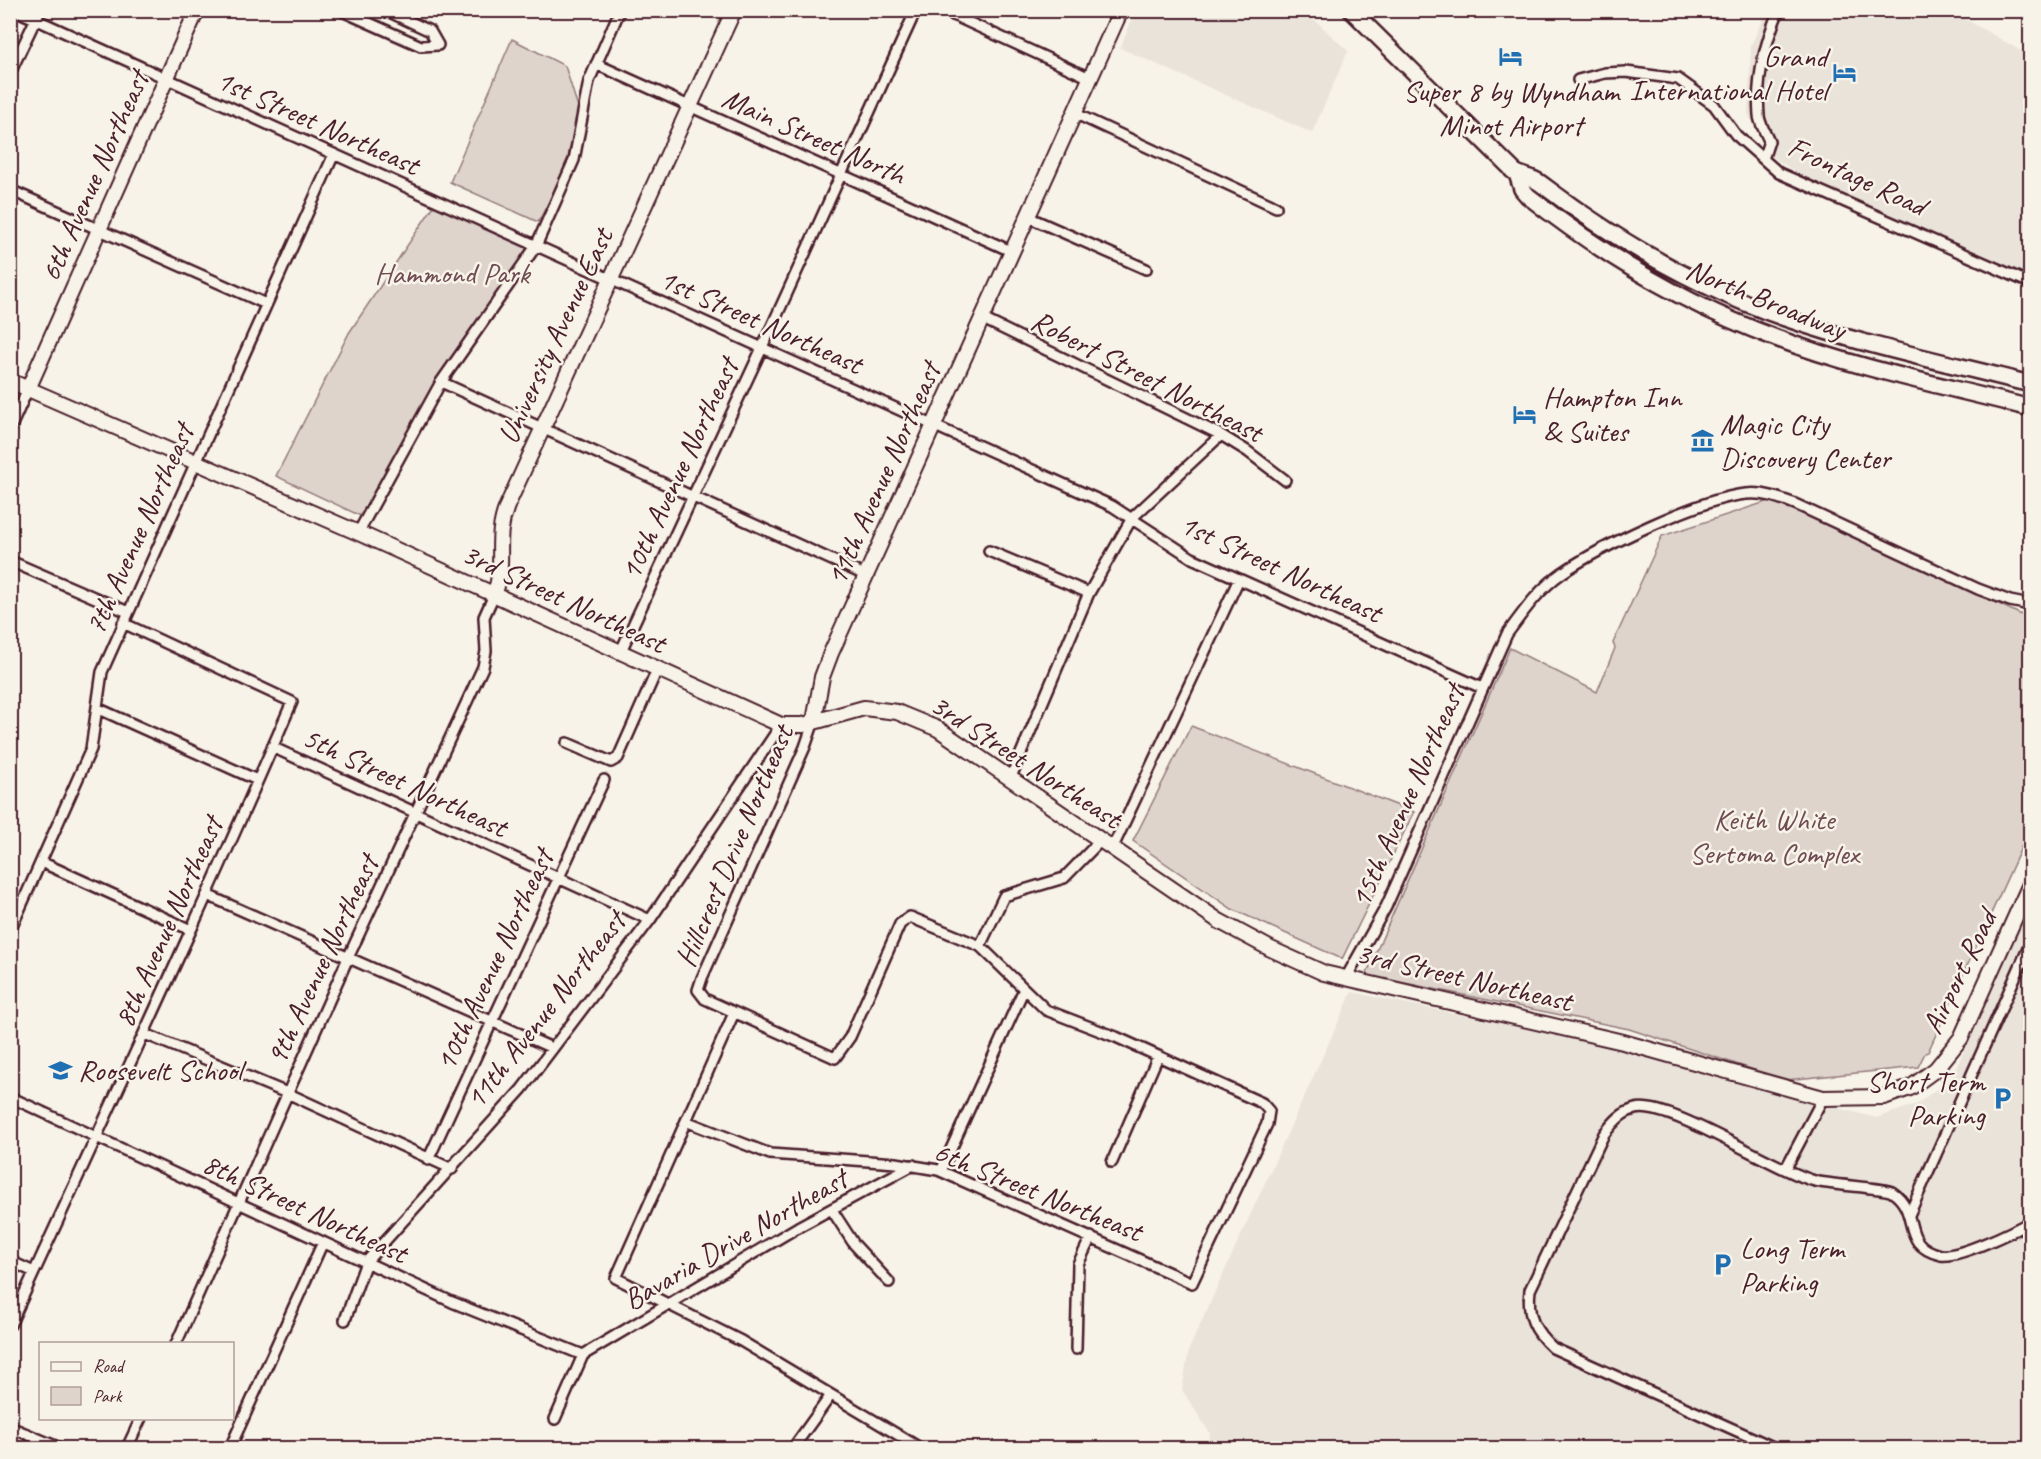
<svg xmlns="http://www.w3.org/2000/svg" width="2041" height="1459" font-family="Caveat,sans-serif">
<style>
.built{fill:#eae3da}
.green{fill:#ded4cc;stroke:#947a7c;stroke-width:1.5}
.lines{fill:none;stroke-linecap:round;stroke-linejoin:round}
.street-casing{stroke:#4a1f2b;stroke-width:14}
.secondary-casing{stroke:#4a1f2b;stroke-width:18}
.primary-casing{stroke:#4a1f2b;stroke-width:20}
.street{stroke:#f7f3e8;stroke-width:9}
.secondary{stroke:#f7f3e8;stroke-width:14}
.primary{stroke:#f7f3e8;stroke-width:15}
.labels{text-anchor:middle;stroke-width:5;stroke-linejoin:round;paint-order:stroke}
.poi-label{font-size:30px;fill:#4a1f2b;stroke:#f7f3e8;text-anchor:start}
.street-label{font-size:30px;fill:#4a1f2b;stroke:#f7f3e8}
.park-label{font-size:30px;fill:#6f4c53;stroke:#f7f3e8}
</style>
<rect width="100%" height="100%" fill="#f7f3e8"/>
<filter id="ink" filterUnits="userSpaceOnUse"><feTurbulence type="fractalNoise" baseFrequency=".0167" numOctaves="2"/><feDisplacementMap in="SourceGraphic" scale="12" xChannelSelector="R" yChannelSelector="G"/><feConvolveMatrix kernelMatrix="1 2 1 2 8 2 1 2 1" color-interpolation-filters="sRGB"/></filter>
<g filter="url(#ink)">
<path class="built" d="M1304 10 1348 51 1312 133 1120 48 1136 11Z
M1767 11H1951L2030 56V277L1795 172 1770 155 1748 114 1751 45Z
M2030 904V1448H1207L1210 1433 1182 1390 1189 1349 1352 992 1595 1043 1876 1118 1917 1104 1952 1077Z"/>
<path class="green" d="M512 39 565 66 581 117 565 172 538 222 450 182Z
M437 201 536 246 441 382 365 518 276 476 349 333Z
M1778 498 2030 619V828L1928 1052 1925 1053 1918 1067 1785 1080 1629 1029 1366 975 1510 648 1597 692 1615 648 1613 643 1662 536Z
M1191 726 1414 812 1342 959 1232 909 1133 841Z"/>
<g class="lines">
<defs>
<path id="street" d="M15 10 1112 506 1192 558 1482 688
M340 10 421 46 438 45 430 31 385 10
M942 10 1090 78
M596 64 1013 252
M10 73 40 10
M1578 80 1605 73 1626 72 1678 79 1714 105 1736 135 1779 173 2030 283
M1074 113 1276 207
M1764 156 1769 141C1766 133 1759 123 1759 115 1756 79 1765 43 1779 10
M10 190 266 304
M1028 217 1146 269
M983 319 1221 435 1247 451 1285 480
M441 382 867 576
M10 429 28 389
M358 533 441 382 536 246 574 160 589 81 620 10
M989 551 1089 593
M10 561 128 612
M620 653 762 348 916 10
M97 708 257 780
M567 743 611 762 618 758 657 670
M272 747 650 920
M1011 777 1089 593 1132 518 1221 435
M1112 849 1239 579
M41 862 191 930
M207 895 552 1048
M10 931 91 749 102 672 334 154
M980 946 1004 896 1064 878 1101 840
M1347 976 1386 907 1507 634C1523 612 1539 589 1562 573 1600 547 1701 498 1746 494 1764 492 1779 498 1795 504L1978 589 2010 601 2030 605
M734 1013 616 1278 741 1341 920 1448
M145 1034 287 1093 452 1169
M10 1097 452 1302 583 1355
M688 1122 770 1154 896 1163 938 1170 1192 1283 1267 1124 1269 1111 1262 1103 1116 1037 1046 1010 980 946 910 917 900 924 850 1037 835 1058 705 999 698 990 702 978 805 747 814 721
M428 1160 604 780
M1112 1162 1158 1056
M1786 1168 1823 1098
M941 1171 1024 989
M832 1210 854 1244 889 1282
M1909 1215 2030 944
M10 1261 34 1272
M345 1320 366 1262 522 1089 650 920 781 725
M10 1325C105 1117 202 911 292 702L123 623
M176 1344 348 958 483 667 486 651 484 617 494 595
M1076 1349 1078 1264 1091 1237
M583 1355 798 1227 913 1165
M555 1419 583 1355
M10 1427 60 1448
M127 1448 141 1418
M230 1448 323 1242
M793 1448 831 1395
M1775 1448 1553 1348C1534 1331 1527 1316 1530 1290L1604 1134C1613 1123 1620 1113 1635 1109 1669 1100 1775 1171 1815 1181 1829 1185 1886 1188 1892 1192 1922 1212 1898 1245 1941 1255 1959 1258 2014 1231 2030 1222"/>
<path id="secondary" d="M10 381 370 538 781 725H803L864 708 897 712 938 729 1219 921 1271 949 1324 973 1623 1042 1823 1098 1884 1097 1910 1088 1936 1069 1961 1038 2030 884
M28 389 197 10
M494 595C507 563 493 540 507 506L734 10
M814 721 822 677 831 653 1121 10"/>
<path id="primary" d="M1351 10 1517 174 1522 189 1528 196C1603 255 1686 305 1776 338 1858 369 1946 386 2030 408
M1512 170C1520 177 1531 176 1540 183 1615 240 1696 287 1785 318 1865 346 1949 363 2030 384"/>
</defs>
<use href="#street" class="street-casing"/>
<use href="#secondary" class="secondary-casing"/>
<use href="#primary" class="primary-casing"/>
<use href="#street" class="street"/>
<use href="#secondary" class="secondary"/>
<use href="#primary" class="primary"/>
</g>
</g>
<defs>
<symbol id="hotel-bare" viewBox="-9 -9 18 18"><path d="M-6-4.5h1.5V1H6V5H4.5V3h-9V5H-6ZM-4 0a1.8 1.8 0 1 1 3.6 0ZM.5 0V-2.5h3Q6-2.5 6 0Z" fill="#1f6fb2" stroke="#f7f3e8" stroke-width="2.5" paint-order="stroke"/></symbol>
<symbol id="museum-bare" viewBox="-9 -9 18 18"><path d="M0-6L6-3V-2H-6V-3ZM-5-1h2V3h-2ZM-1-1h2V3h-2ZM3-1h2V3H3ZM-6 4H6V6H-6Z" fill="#1f6fb2" stroke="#f7f3e8" stroke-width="2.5" paint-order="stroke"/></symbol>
<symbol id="school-bare" viewBox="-9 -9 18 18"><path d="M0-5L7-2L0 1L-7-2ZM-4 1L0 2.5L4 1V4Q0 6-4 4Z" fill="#1f6fb2" stroke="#f7f3e8" stroke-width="2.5" paint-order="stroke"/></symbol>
<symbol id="parking-bare" viewBox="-9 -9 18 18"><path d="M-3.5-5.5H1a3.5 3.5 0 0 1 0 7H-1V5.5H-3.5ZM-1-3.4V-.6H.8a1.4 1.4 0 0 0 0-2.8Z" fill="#1f6fb2" stroke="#f7f3e8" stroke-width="2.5" paint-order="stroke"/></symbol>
</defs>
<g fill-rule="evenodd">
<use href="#hotel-bare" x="1494" y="40" width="33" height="33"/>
<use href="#hotel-bare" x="1828" y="56" width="33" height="33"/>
<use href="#hotel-bare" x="1508" y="398" width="33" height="33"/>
<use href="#museum-bare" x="1686" y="424" width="33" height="33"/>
<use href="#school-bare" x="44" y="1054" width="33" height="33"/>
<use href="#parking-bare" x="1986" y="1082" width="33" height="33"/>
<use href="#parking-bare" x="1706" y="1248" width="33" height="33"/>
</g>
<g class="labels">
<g class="poi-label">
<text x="1827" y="66" text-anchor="end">Grand<tspan x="1827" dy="34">International Hotel</tspan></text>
<text x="1511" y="101" text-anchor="middle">Super 8 by Wyndham<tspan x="1511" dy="34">Minot Airport</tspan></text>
<text x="1543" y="407">Hampton Inn<tspan x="1543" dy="34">&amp; Suites</tspan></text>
<text x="1720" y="434">Magic City<tspan x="1720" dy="34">Discovery Center</tspan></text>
<text x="78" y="1080">Roosevelt School</text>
<text x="1985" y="1091" text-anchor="end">Short Term<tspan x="1985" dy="34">Parking</tspan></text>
<text x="1740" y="1258">Long Term<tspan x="1740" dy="34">Parking</tspan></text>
</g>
<g class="street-label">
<text transform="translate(318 122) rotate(24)" y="10">1st Street Northeast</text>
<text transform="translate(814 136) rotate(24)" y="10">Main Street North</text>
<text transform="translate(94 176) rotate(-66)" y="10">6th Avenue Northeast</text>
<text transform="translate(1857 176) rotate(25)" y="10">Frontage Road</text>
<text transform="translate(1766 299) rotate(22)" y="10">North Broadway</text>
<text transform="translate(761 321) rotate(24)" y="10">1st Street Northeast</text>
<text transform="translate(555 336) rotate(-65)" y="10">University Avenue East</text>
<text transform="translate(1147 376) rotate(27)" y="10">Robert Street Northeast</text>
<text transform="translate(679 469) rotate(-65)" y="10">10th Avenue Northeast</text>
<text transform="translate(883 474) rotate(-66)" y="10">11th Avenue Northeast</text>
<text transform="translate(139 529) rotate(-66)" y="10">7th Avenue Northeast</text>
<text transform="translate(1281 568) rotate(25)" y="10">1st Street Northeast</text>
<text transform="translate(564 598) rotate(25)" y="10">3rd Street Northeast</text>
<text transform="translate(1026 761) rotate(33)" y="10">3rd Street Northeast</text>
<text transform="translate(405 782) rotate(25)" y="10">5th Street Northeast</text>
<text transform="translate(1407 796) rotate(-66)" y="10">15th Avenue Northeast</text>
<text transform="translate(734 846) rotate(-67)" y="10">Hillcrest Drive Northeast</text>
<text transform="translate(168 922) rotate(-66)" y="10">8th Avenue Northeast</text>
<text transform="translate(322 960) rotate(-65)" y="10">9th Avenue Northeast</text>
<text transform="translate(494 960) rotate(-65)" y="10">10th Avenue Northeast</text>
<text transform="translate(1959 972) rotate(-64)" y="10">Airport Road</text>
<text transform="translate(1464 977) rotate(13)" y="10">3rd Street Northeast</text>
<text transform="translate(545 1010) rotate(-52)" y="10">11th Avenue Northeast</text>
<text transform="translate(1038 1191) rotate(22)" y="10">6th Street Northeast</text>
<text transform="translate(305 1208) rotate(25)" y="10">8th Street Northeast</text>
<text transform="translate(735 1239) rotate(-30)" y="10">Bavaria Drive Northeast</text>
</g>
<g class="park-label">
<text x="452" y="283">Hammond Park</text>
<text x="1774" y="829">Keith White<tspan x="1774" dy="34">Sertoma Complex</tspan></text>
</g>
</g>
<rect width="2041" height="1459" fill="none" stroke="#f7f3e8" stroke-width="36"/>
<rect x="18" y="18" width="2005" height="1423" fill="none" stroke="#4a1f2b" stroke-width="2" filter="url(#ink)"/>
<rect x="39" y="1342" width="195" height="78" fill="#f7f3e8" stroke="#b29e9c" stroke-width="1.5"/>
<rect x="51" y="1362" width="30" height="9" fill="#f7f3e8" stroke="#b29e9c" stroke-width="1.5"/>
<text x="93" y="1372" font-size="18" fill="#4a1f2b">Road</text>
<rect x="51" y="1387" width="30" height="18" fill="#ded4cc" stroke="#b29e9c" stroke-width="1.5"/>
<text x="93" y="1402" font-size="18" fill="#4a1f2b">Park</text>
</svg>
